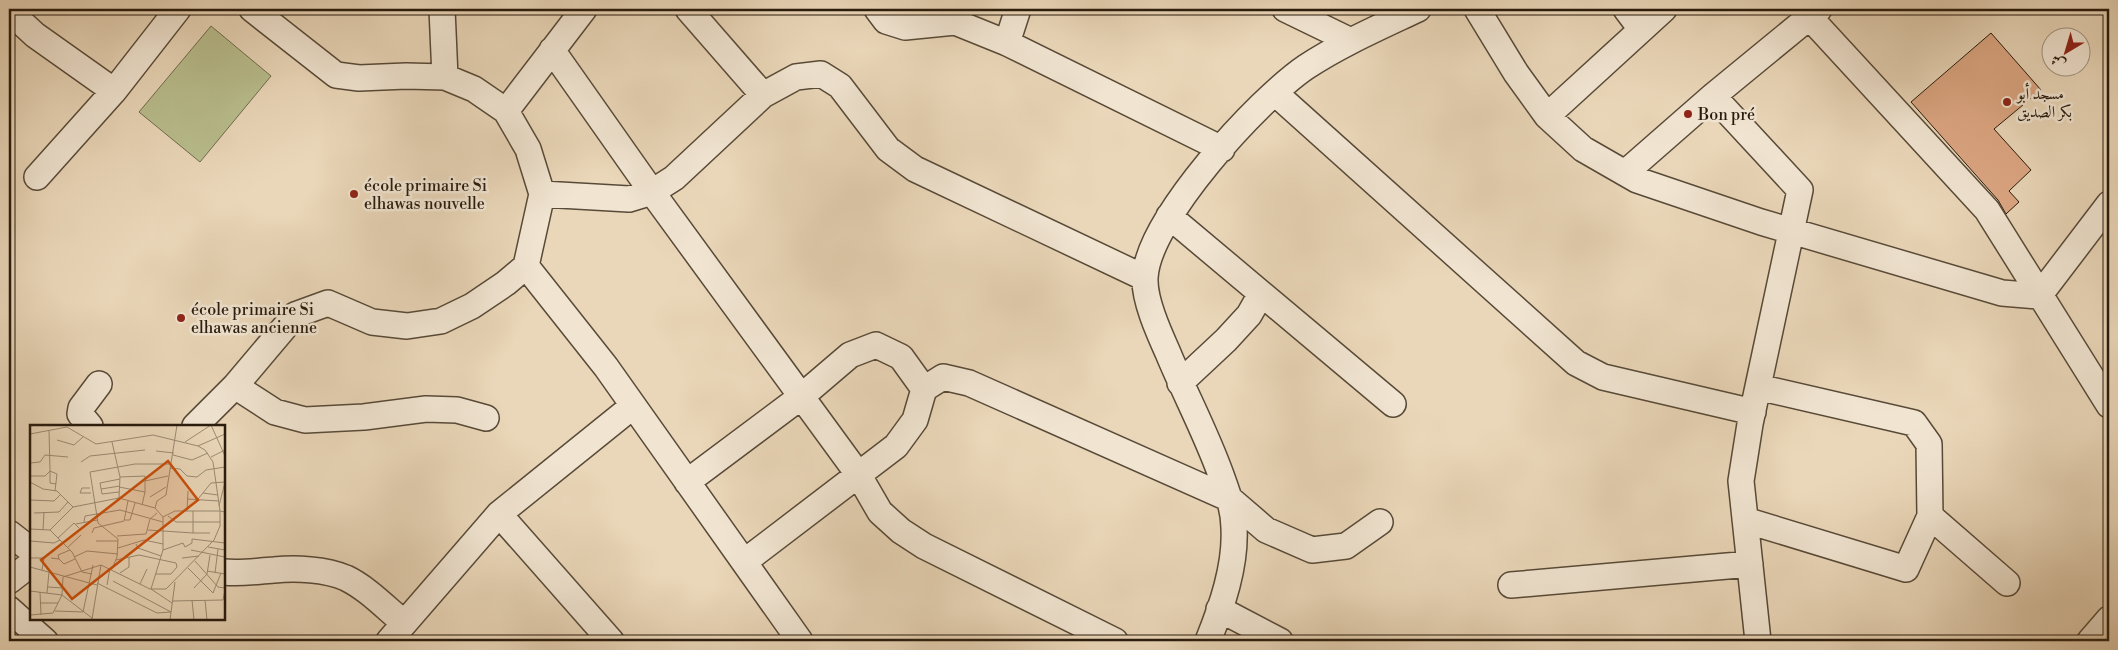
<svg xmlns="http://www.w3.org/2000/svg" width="2118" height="650" font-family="'Libre Bodoni',Amiri,serif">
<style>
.green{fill:#b9be8e;stroke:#706c4e}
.building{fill:#dca783;stroke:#281b0d}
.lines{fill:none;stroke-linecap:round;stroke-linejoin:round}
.minor-casing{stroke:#584a38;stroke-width:28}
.minor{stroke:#f1e5d2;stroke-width:25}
.poi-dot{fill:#8f2418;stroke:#f1e5d2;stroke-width:2}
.labels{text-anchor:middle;stroke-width:5;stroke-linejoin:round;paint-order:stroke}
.poi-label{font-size:16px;fill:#281b0d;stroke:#f1e5d2;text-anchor:start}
.inset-road{fill:none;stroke:#9c8c74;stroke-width:1}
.view{fill:#cb500c;fill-opacity:0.15;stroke:#cb500c;stroke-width:2.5}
.inset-edge{fill:none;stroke:#281b0d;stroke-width:2.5}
</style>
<rect width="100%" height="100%" fill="#ead7b9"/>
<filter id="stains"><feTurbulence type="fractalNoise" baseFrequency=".004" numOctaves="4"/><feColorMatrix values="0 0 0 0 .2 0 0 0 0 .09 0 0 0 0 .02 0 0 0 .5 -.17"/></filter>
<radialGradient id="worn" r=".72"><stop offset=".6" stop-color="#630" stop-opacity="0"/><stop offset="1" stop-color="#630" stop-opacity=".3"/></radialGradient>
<path class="green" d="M211 26 271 76 200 162 139 112Z"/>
<path class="building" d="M1991 33 2041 90 1994 129 2031 170 2009 191 2019 202 2006 214 1998 200 1911 102Z"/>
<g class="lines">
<defs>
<path id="minor" d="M442 9 445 77
M688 9 763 95
M877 9 886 21 905 27 955 22 1007 43 1222 149
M1285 9 1351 41
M1477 9 1516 73 1547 116 1583 149 1637 180 1761 222 2002 293 2039 296
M1626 9 1641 29
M1802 9 1987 210 2109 405
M9 11 35 35 114 91
M1007 43 1018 9
M552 50 652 192 858 474 880 512 901 531 924 546 1115 641
M1275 93 1576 363 1603 377 1753 412
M1713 96 1800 190 1750 424 1741 481 1758 641
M506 111 584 9
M1547 116 1664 9
M1625 173 1713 96 1819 9
M37 177 114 91 178 9
M542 194 629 199 652 192 674 178 763 95 796 77 821 74 840 86 888 149 915 169 1145 278
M1169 216 1393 404
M526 266 606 367 800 641
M2039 296 2109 204
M1180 383 1226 340 1249 315 1261 294
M235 386 275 412 305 420 364 417 426 409 457 410 486 418
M1758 387 1914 423 1929 444 1930 516 2007 583
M90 426 80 414 81 408 99 384
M195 426 235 386 295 315 328 303 372 322 407 326 441 321 472 306 506 283 526 266 542 194 528 149 506 111 474 89 445 77 406 76 359 78 336 75 252 9
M687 482 802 396 850 355 876 345 901 357 924 389
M1745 520 1906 569 1930 516
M9 533 31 550
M744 562 896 446 915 420 924 389 943 377 969 383 1230 499 1266 530 1312 550 1346 546 1380 522
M224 572C241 574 257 571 274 570 296 568 325 569 346 578 367 588 386 608 404 623
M9 581 31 564
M1511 585 1750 564
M9 609 45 641
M1219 609 1280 641
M389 641 499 514
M611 641 499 514 633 406
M1208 641C1222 606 1236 566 1234 528 1234 509 1227 492 1221 475 1206 433 1185 394 1168 353 1159 333 1144 300 1145 278 1147 220 1259 99 1306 67 1341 44 1380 27 1418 9
M2090 641 2109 619"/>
</defs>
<use href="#minor" class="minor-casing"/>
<use href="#minor" class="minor"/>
</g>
<g class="poi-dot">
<circle cx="2007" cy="102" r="5"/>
<circle cx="1688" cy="114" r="5"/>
<circle cx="354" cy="194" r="5"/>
<circle cx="181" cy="318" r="5"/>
</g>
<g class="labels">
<g class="poi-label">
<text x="2017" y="99">مسجد أبو<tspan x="2017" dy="18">بكر الصديق</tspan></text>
<text x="1698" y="120">Bon pré</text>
<text x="364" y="191">école primaire Si<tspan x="364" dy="18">elhawas nouvelle</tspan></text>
<text x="191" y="315">école primaire Si<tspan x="191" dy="18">elhawas ancienne</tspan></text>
</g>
</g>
<g transform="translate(30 425)">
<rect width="195" height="195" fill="#ead7b9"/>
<path class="inset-road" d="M19 5 20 46 27 49 25 66M0 9 37 2 66 19 123 10 168 21 175 25 183 37 190 86 195 87M27 15 44 20 53 12M82 17 90 52 89 73M155 17 181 0 195 31M168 21 195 9M126 26 144 28M143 30 162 35 178 28M181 32 195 25M51 37 60 31 115 25M0 38 10 37 15 30 38 32M140 43 150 44 157 51 167 52 176 45 195 42M0 51H15L20 46V58L26 59M90 52 115 51V67M115 56 138 51M0 57 13 64 27 66 43 82M89 62 115 67 112 80M60 63H52L50 68H61M71 64 90 61M89 67 72 69 70 58 90 54M173 68 188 70M120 72 136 62M157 74 189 76M168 74 181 58 195 57 189 81M0 75 24 76 31 69M157 86 158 66M4 88 29 87 38 77M138 91 146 97H190M133 92V125L121 164 142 178M95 95H100L105 78M54 97 55 91 90 85 133 97M46 99 67 95M0 104 20 105 43 82 89 73 125 83M13 105 14 87M20 105 42 127 52 147 62 149M118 105 163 108V86M62 108 64 103 94 96 98 76M163 108H180M87 111 116 109 120 94 127 88M28 113 44 98 49 103M0 116 24 118 30 115M66 116H88M106 119 108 123 131 131M178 122 195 125M37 123 51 110M88 123 114 115 133 119M133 125 153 118 155 122 162 118V114L195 118M161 125 195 132M44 132 57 126 88 129M1 133H14L12 145M21 133 29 134 34 139 45 134M152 133 169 131M29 134 28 130 40 125M86 135 109 130 146 138 147 142 141 149H126M165 136 188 162 195 163M0 142 67 160M158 143 183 168 191 148M82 144 87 132 88 114 68 98 60 47 105 39H141M177 146 195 149M90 148 99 142V132M185 148 188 124M33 152 71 140 120 164H136L184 115 190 101V86H145L133 92 125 83 127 76 136 70 147 0M33 152 32 170 62 193M83 156 141 187M67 158 127 188 141 187M110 159 117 144M77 160 80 143M18 162 33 163M164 163 177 149 180 130M0 166 32 170 23 188 0 190M10 167 11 190M17 168 19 147M162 175 164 195M175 175 177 195M143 176 193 175 195 165M10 178H28M25 186 53 187 63 140M62 194 71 140M140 195 145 157"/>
<path class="view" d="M138 36 168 75 42 174 11 135Z"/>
<rect width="195" height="195" class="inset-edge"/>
</g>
<rect width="2118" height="650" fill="none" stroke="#ead7b9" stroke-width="30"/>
<rect x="10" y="10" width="2098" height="630" fill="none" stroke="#281b0d" stroke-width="2.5"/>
<rect x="15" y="15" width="2088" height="620" fill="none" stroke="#281b0d"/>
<g transform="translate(2066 52) rotate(218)"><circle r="24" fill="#f1e5d2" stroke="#a19483"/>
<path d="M0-4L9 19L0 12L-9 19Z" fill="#8f2418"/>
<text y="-8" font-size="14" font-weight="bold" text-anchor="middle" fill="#281b0d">ش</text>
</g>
<rect width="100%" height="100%" filter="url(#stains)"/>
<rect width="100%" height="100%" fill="url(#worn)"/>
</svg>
